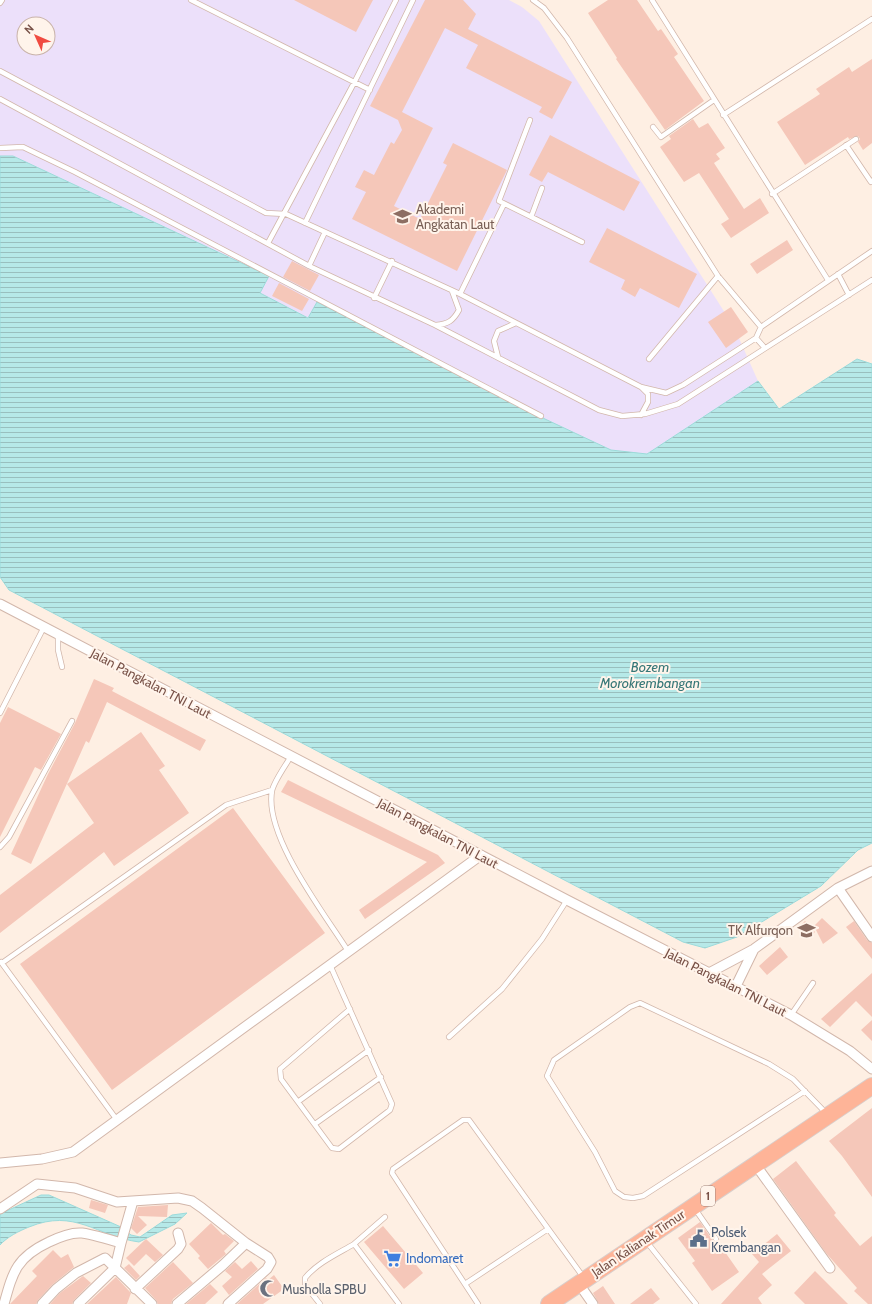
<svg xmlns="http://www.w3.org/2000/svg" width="872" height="1304" font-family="Cabin,sans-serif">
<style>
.education{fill:#ece0fa;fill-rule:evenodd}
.water{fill:url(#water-rules);stroke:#9cdbdb}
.building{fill:#f5c7b9}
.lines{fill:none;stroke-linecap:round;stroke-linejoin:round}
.service-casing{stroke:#d2b7ab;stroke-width:6}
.minor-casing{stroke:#d2b7ab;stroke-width:11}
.trunk-casing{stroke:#d9cecb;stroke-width:18}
.service{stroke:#fff;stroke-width:4.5}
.minor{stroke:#fff;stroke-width:9}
.trunk{stroke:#feb498;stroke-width:16}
.labels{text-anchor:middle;stroke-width:4;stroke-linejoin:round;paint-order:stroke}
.shield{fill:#fff4eb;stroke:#a08278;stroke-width:1}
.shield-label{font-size:12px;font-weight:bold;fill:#785147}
.education-label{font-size:13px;fill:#785e54;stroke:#fff4eb;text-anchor:start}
.street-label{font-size:13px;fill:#785147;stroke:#fff4eb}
.service-label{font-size:13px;fill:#4e5e75;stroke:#fff4eb;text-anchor:start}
.shop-label{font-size:13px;fill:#366cbe;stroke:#fff4eb;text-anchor:start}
.worship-label{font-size:13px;fill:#5b616d;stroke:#fff4eb;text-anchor:start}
.water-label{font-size:14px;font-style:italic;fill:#377777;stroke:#fff4eb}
</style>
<defs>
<pattern id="water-rules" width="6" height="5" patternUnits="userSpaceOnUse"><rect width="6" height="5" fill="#b6e9e8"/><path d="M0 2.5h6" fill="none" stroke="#99bfbe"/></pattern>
</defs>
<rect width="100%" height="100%" fill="#feefe3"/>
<path class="education" d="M0 0H509L522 7 539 21 734 327 758 381 647 454 611 450 545 419 318 302 308 318 260 293 269 276 13 156H0ZM24 24H48V48H24Z"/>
<path class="water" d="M0 156H13L269 276 260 293 308 318 317 302 545 419 611 450 647 454 758 381 779 409 857 359 872 364V843L858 850 821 886 737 937 705 948 683 942 9 590 0 577Z
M41 1195H49L121 1227 131 1235 140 1237 172 1215 187 1213 175 1224 139 1242C96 1236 75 1208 29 1227 19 1231 7 1237 0 1245V1214Z"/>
<path class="building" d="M294 0H373L356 32Z
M425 0H463L476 14 468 29 572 82 552 119 539 112 542 107 466 68 478 45 445 28 402 112 433 128 394 206 420 219 447 165 443 163 453 143 507 170 457 271 352 219 366 192 355 187 364 170 374 175 391 142 394 144 402 130 398 120 370 106Z
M608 0H637L658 31 661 29 678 54 674 57 704 101 665 130 616 59 617 58 588 13Z
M872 59V143L863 150 858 142 860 139 858 136 849 139 848 137 805 165 777 122 820 94 816 89 849 67 852 72Z
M693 119 699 128 708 123 725 148 716 154 720 159 714 163 744 209 760 198 769 213 731 238 721 224 729 219 699 173 684 182 660 147 671 139 669 136Z
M550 135 640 182 624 211 548 172 542 182 529 175Z
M607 228 697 274 679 308 640 288 635 297 621 289 625 280 589 262Z
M787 240 793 250 757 274 750 264Z
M292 261 319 275 310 291 283 277Z
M279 283 309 299 302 311 272 296Z
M731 307 748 332 726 348 708 322Z
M94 679 114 688 112 691 206 740 200 751 107 702 89 743 86 741 31 864 11 854 48 774 75 723Z
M8 707 61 734 41 770 35 767 0 837V723Z
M141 732 165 766 159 770 189 813 114 866 104 852 0 933V895L94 823 67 784Z
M288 780 438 855 445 863 365 919 359 910 427 862 281 792Z
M233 808 325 933 112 1090 20 964Z
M822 918 838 933 823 944 814 926Z
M805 921 815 932 808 939 798 928Z
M854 921 867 940 872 943V959L846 927Z
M780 947 788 957 767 975 759 966Z
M872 973V1017L856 1001 830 1027 821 1019Z
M872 1020V1041L861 1030Z
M872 1108V1197L842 1156 829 1141Z
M796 1161 836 1213 834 1215 860 1246 872 1236V1304H868L854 1291 857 1288 826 1253 773 1179Z
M91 1200 108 1205 105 1213 89 1208Z
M168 1205 167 1217 138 1216 147 1225 137 1234 131 1228 138 1207Z
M700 1222 713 1241 718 1242 739 1272 712 1291 692 1263 695 1261 678 1238Z
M211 1223 223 1235 225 1234 234 1241 224 1251 226 1254 208 1269 198 1258 200 1256 189 1244Z
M383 1226 423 1273 404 1289 364 1242Z
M777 1234 791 1251 762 1274 772 1285 758 1298 762 1304H721L759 1262 752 1254Z
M146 1239 163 1255 155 1262 146 1254 134 1266 126 1258Z
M53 1250 61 1258 68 1254 74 1267 52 1285 38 1300 36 1304H10L37 1276 32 1271Z
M251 1261 258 1269 229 1295 222 1286 232 1277 225 1271 235 1262 242 1269Z
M173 1262 193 1283 173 1299 171 1304H158L156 1300 145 1288Z
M129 1264 140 1276 136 1280 124 1268Z
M815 1271 848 1304H805L794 1293Z
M274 1275 284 1289 263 1304H237L266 1278 268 1280Z
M83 1276 91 1283 74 1300 72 1304H50L60 1293Z
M116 1277 131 1293 127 1304H87Z
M210 1284 218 1292 205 1304H186Z
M603 1286 615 1304H599L593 1293Z
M651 1288 660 1299 653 1304H630Z"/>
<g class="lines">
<defs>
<path id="service" d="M191 0 370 90
M533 0 544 8 567 38 718 276 761 327
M652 0 828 280
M0 3 2 0
M0 71 266 213 286 214 460 294 641 387 666 393 683 385 756 338 761 327 872 251
M0 99 309 266 435 325 599 410 622 416 645 414 678 404 872 280
M723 115 872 19
M530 120 499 201 582 242
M653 127 661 137 714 100
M846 145 871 182 872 181
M0 148 23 147 75 172 541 416
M772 194 856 139
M531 217 542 188
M305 223 413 0
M268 243 354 83 396 0
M309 266 325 232
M838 274 849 295
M460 294 504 204
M374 298 392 261
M436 325C448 324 453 321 459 310L452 291
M756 338 764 347
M498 357 494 341 498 331 516 323
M649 359 718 276
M641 387 648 394V402L641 415
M58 635V650L62 667
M0 713 44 627
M291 756C286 765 274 781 272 791 264 836 324 913 348 951
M0 847 9 837 72 721
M1 962 117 1120
M2 963 226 805 272 790
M330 965 392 1104 390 1110 339 1149 332 1148 281 1079 280 1069 350 1009
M791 1015 813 983
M449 1037 502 989 542 939 567 900
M805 1091 643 1196 633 1198 624 1197 615 1191 595 1152 547 1076 554 1060 630 1007 640 1003 769 1064 793 1079 826 1113
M299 1101 369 1050
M315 1124 381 1077
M695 1209 716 1239
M385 1217 354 1244 399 1304
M646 1241 696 1304
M465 1284 548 1229
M320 1304 305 1285V1278C317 1263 337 1254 354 1244
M478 1304 392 1173 393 1169 463 1120H469L584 1278"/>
<path id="minor" d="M0 604 567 900 791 1015 850 1051 872 1069
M838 888 872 937
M709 973 754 949 838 888 872 871
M736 986 754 949
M0 1163 42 1159 73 1152 481 855
M755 1164 830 1268
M0 1209 37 1184 75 1188 117 1202 178 1198 192 1201 202 1208 246 1243 268 1257 271 1262 267 1269 228 1304
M121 1243 133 1201
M579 1284 593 1304
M135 1289 178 1249 181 1244 178 1233
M4 1304C13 1271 17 1257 49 1242 59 1237 71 1232 82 1233 95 1235 108 1239 121 1243L115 1268
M42 1304 56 1289 76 1273 105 1258 152 1304
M78 1304 115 1268
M177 1304 223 1265 246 1243"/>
<path id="trunk" d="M549 1304 872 1086"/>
</defs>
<use href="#service" class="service-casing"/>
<use href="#minor" class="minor-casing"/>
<use href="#trunk" class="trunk-casing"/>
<use href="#service" class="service"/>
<use href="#minor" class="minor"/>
<use href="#trunk" class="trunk"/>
</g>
<defs>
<symbol id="university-bare" viewBox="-9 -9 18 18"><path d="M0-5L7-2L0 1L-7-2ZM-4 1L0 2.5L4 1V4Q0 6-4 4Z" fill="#8d6e63" stroke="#fff4eb" stroke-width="2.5" paint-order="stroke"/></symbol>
<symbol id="school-bare" viewBox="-9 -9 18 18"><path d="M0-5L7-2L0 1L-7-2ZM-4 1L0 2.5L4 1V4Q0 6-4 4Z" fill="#8d6e63" stroke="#fff4eb" stroke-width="2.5" paint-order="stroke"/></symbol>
<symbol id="civic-bare" viewBox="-9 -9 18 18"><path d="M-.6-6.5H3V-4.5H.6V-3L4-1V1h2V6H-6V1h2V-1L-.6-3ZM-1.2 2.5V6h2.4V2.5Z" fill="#5c6f8a" stroke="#fff4eb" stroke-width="2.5" paint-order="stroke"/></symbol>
<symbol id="supermarket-bare" viewBox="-9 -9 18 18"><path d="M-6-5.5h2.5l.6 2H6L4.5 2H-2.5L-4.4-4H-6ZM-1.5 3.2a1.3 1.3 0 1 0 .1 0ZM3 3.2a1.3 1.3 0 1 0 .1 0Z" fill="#3f7fe0" stroke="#fff4eb" stroke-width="2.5" paint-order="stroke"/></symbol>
<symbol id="mosque-bare" viewBox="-9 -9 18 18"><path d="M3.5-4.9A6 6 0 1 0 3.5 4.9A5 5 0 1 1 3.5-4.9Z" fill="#6b7280" stroke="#fff4eb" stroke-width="2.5" paint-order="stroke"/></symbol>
</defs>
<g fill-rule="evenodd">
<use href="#university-bare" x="390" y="204" width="25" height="25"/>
<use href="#school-bare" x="794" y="918" width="25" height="25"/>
<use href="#civic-bare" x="686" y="1226" width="25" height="25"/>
<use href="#supermarket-bare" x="380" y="1246" width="25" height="25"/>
<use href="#mosque-bare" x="256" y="1276" width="25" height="25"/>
</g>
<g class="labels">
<rect class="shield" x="701" y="1186" width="14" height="20" rx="3"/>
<g class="shield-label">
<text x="708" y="1200">1</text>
</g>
<g class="education-label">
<text x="416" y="214">Akademi<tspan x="416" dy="15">Angkatan Laut</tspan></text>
<text x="793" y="935" text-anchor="end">TK Alfurqon</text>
</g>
<g class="street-label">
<text transform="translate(151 683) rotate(28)" y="5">Jalan Pangkalan TNI Laut</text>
<text transform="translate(438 833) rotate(28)" y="5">Jalan Pangkalan TNI Laut</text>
<text transform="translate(726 982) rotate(27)" y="5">Jalan Pangkalan TNI Laut</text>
<text transform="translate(638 1243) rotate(-34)" y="5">Jalan Kalianak Timur</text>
</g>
<g class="service-label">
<text x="711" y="1237">Polsek<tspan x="711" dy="15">Krembangan</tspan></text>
</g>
<g class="shop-label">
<text x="406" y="1263">Indomaret</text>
</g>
<g class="worship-label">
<text x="282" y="1294">Musholla SPBU</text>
</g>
<g class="water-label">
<text x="650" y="672">Bozem<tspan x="650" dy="16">Morokrembangan</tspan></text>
</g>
</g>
<g transform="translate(36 36) rotate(315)"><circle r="19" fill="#fff4eb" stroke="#c9b3a9"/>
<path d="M0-3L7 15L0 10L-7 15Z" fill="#f04b40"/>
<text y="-6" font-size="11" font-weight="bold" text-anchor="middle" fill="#785147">N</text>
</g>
</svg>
